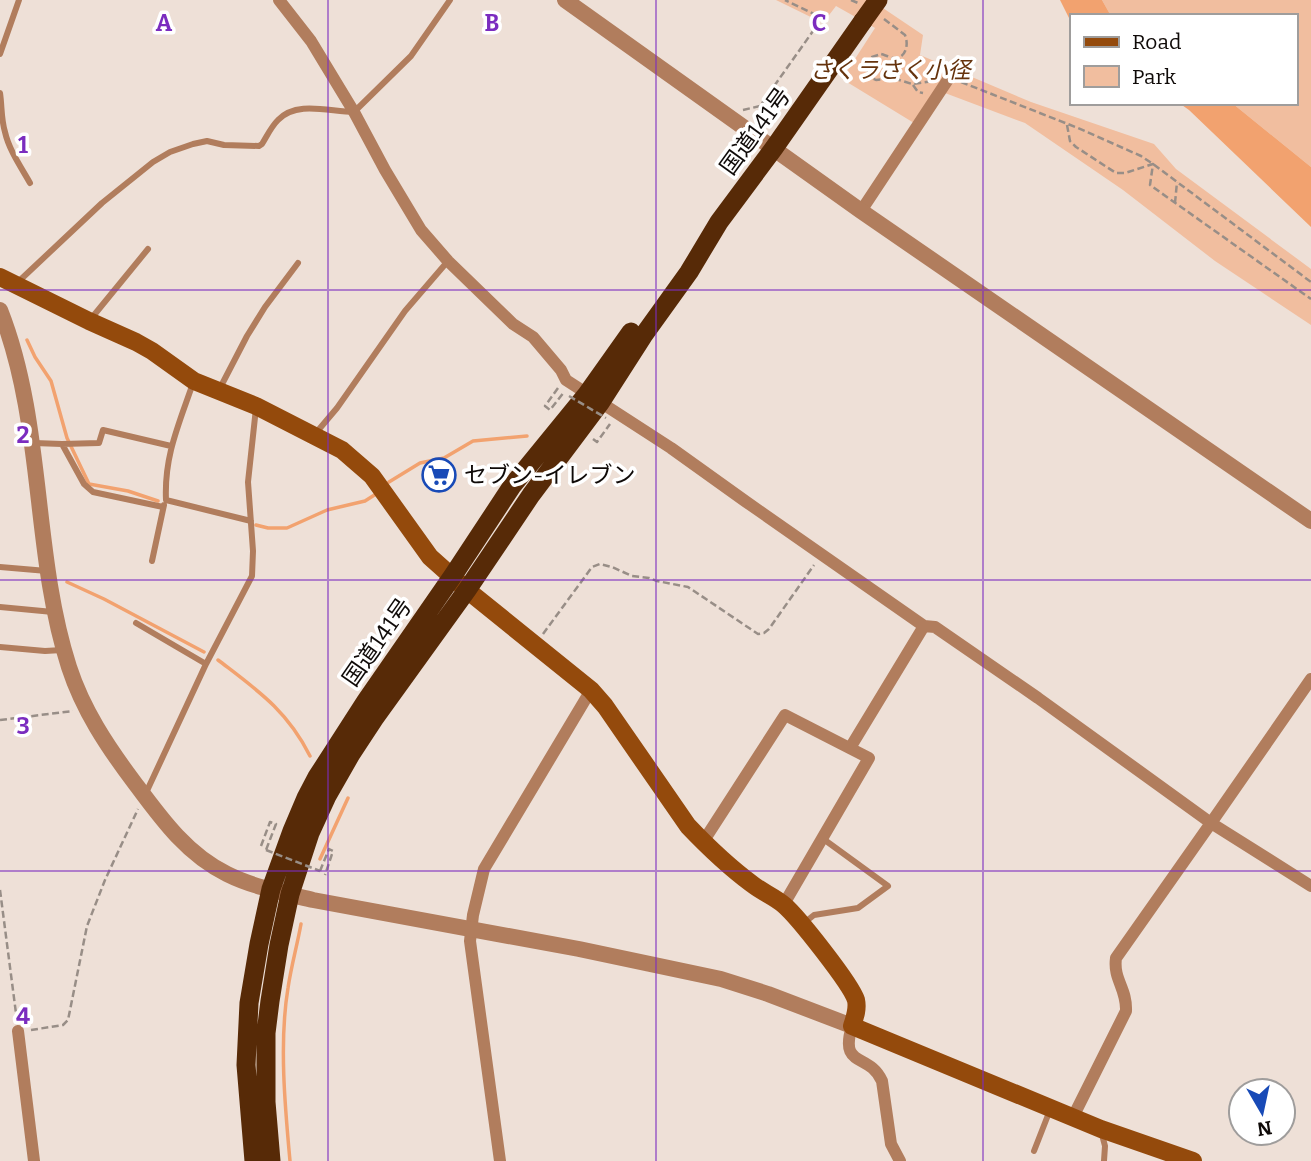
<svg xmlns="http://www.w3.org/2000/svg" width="1311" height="1161" font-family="Bitter,'Noto Sans JP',serif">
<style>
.green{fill:#f1be9f}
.water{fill:#f2a26f}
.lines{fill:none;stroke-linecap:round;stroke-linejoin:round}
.stream{stroke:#f2a26f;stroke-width:3.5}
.path{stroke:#988e87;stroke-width:2.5;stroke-dasharray:7 3.5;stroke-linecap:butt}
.service{stroke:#b17d5d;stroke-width:6}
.minor{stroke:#b17d5d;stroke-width:12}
.tertiary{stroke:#b17d5d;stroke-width:16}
.secondary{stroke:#944a0c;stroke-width:18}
.trunk{stroke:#572a07;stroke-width:19}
.path-bridge{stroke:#988e87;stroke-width:2.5;stroke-dasharray:7 3.5;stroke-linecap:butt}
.trunk-bridge{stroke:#572a07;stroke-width:19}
.grid{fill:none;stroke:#7b2cbf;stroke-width:2;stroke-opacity:0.55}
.labels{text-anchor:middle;stroke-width:7;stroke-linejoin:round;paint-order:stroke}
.park-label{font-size:23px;font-style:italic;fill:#66330d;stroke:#fff}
.street-label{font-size:23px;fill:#0f0a08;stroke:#fff}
.poi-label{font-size:23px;fill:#0f0a08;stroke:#fff;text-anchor:start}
.grid-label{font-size:23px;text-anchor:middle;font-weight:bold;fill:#7b2cbf;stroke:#fff;stroke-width:7;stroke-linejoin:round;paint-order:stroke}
</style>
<rect width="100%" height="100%" fill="#eee0d7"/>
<path class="green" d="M776 0H871L923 35 920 55 1031 102 1154 144 1176 169 1311 269V325L1215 261 1123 190 1025 123 937 90 914 123 842 79 875 28 836 6 823 23Z
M1102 0H1311V167L1232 103H1295V16H1111Z"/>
<path class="water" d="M1060 0H1102L1111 16H1071V22Z
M1179 103H1232L1311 167V227L1189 110Z"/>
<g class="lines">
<path class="stream" d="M27 340 35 357 51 381 67 438 89 484 128 491 158 501
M389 482 420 463 444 458 473 441 527 436
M256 525 268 528H287L327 510 365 501 376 494
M67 582 104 599 204 652
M218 660C257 690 287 710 310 756
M320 859 348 798
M290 1161C285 1107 279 1042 288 988 291 967 297 946 301 924"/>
<path class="path" d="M851 0 858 3
M884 19 905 35C909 45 906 59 893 58 892 58 882 54 881 54L872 57 869 60 868 70 872 78 876 80 893 78 912 84 934 81
M961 82 1078 128 1141 156 1153 164 1311 282
M913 85 918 92 923 93
M743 110 760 106 818 24 816 15 785 0
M1067 125 1070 141 1076 147 1116 173H1125L1153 164 1150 185 1311 299
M1175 203 1177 182
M558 388 545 406 550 410 564 392
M593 439 597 442 610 424
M543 634 592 567 600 564 612 567 632 576 649 578 657 581 688 587 758 634 764 633 769 629 814 565
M0 720 73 711
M261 846 270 822 276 824 266 850
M320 871 329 849 333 851 325 875
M0 890 17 1021
M31 1030 63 1025 68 1020 87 926 105 880 138 809"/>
<path class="service" d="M0 54 19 0
M0 93C2 106 1 119 5 132 9 150 21 167 30 183
M18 282 102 203 153 162 170 152 193 144 207 141 224 145 259 146 262 144C267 136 271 127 278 120 297 100 330 112 354 112L411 56 450 0
M90 320 148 249
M193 383C179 424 164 456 166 500L251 521
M219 390 247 336 265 307 298 263
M315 434 337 408 405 311 448 261
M34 443 62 444 84 484 93 492 163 507
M62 444 99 443 103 430 171 446
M152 561 164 505
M0 567 47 571
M0 607 53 612
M136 623 206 664
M0 647 45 651 62 650
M145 795 206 664 252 576 253 551 248 482 256 408
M804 923 814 915 858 908 888 886 822 838
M1101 1131 1105 1146 1104 1161
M1034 1151 1050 1110"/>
<path class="minor" d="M279 0 311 41 354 112 385 170 421 230 448 261 513 324 533 337 561 370 566 380 671 448 745 501 924 626 935 627 1038 698 1211 823 1311 886
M861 211 949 78
M850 748 924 626
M703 842 785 715 869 758 784 904
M852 1026C839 1069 869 1052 882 1081L891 1144 900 1161
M18 1031 34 1161
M1073 1117 1126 1011C1127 988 1113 980 1116 958L1211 823 1311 679
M500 1161 470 941 473 915 484 869 591 690"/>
<path class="tertiary" d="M565 0 861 211 1311 521
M0 310C45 424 32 552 69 667 83 710 107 746 134 782 160 817 186 854 227 874 253 887 284 893 313 900L579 949 721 979 768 994 852 1026"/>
<path class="secondary" d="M0 277 89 321 136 342 152 351 194 381 256 406 342 450 372 476 430 557 467 590 591 690 605 706 688 826C708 847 729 867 752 884 762 892 775 897 784 905 798 917 851 984 856 1000 858 1009 855 1017 852 1026L1101 1129 1193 1161"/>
<path class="trunk" d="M254 1161 246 1065 249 1003 259 944 271 889 292 831 306 798 317 777 366 701 452 577 512 486 587 394 631 332
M271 1161 266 1102V1033L270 1001 279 945 290 894 310 833 327 796 351 754 374 719 467 590 531 495 600 403 643 336 689 272 719 222 774 148 863 21"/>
<path class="path-bridge" d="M569 396 606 418
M266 850 320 871"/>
<path class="trunk-bridge" d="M863 21 878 0"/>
</g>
<path class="grid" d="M328 0V1161M656 0V1161M983 0V1161M0 290H1311M0 580H1311M0 871H1311"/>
<defs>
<symbol id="supermarket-ring" viewBox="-11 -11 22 22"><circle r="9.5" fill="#fff" stroke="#184ab7" stroke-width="1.5"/><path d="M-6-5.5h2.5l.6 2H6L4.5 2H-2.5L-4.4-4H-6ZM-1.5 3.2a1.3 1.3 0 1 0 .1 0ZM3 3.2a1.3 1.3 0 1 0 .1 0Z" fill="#184ab7"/></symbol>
</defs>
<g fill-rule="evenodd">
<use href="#supermarket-ring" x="420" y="456" width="38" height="38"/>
</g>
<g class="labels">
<g class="park-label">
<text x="890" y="78">さくラさく小径</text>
</g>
<g class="street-label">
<text transform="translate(755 131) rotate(-54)" y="8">国道141号</text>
<text transform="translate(377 642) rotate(-55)" y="8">国道141号</text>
</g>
<g class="poi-label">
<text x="464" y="483">セブン-イレブン</text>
</g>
</g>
<g class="grid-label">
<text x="164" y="31">A</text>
<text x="492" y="31">B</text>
<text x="819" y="31">C</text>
<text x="23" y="153">1</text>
<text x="23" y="443">2</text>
<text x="23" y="734">3</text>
<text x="23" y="1024">4</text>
</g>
<rect x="1070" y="14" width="228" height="91" fill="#ffffff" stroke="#9f9d9c" stroke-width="2"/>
<rect x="1084" y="37" width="35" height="10" fill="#944a0c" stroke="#9f9d9c" stroke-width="2"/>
<text x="1132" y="49" font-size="21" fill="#0f0a08">Road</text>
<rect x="1084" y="66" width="35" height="21" fill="#f1be9f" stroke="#9f9d9c" stroke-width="2"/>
<text x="1132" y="84" font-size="21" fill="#0f0a08">Park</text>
<g transform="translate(1262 1112) rotate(171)"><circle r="33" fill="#ffffff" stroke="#9f9d9c" stroke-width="2"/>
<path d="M0-5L12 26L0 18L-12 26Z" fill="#184ab7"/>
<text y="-10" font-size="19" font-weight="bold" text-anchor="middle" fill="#0f0a08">N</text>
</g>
</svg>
